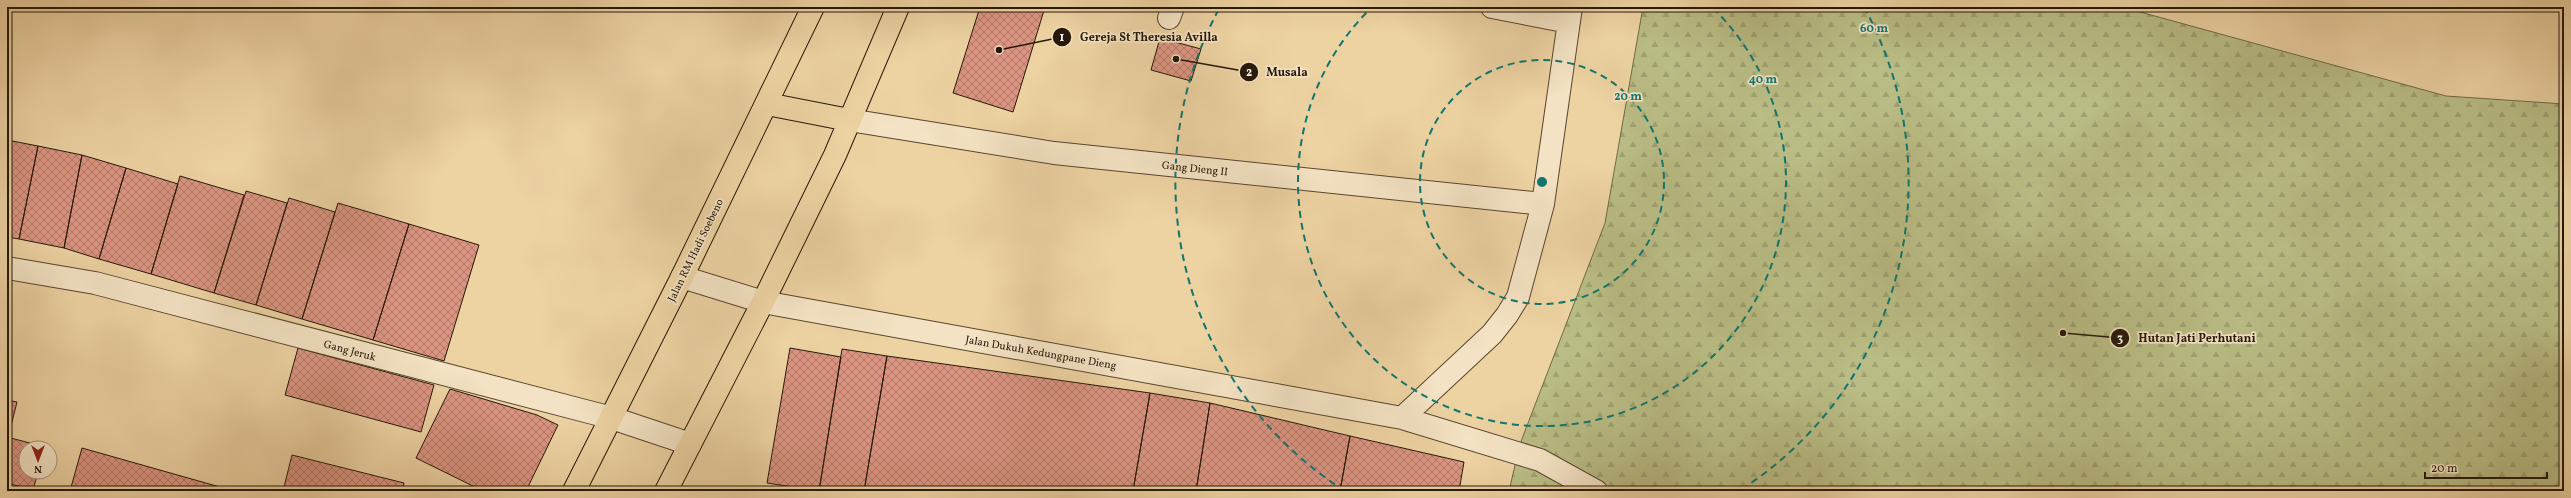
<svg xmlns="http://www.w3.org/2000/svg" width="2571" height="498" font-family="Vollkorn,serif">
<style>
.forest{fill:url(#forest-firs);stroke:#706a46}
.building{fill:url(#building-cross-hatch);stroke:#261809}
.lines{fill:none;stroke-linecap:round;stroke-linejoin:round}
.minor-casing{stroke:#58462f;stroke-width:24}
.major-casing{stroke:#261809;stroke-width:24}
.minor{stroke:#f3e2c3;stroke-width:22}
.major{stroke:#edd2a2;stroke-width:22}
.ring{fill:none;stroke:#0f766e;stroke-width:2;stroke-dasharray:7 5}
.labels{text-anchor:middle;stroke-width:3.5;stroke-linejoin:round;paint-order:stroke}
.street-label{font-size:11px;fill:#261809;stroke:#f3e2c3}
.centre{fill:#0f766e;stroke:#f3e2c3;stroke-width:2}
.ring-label{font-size:12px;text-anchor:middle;font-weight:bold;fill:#0f766e;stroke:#f3e2c3;stroke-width:3.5;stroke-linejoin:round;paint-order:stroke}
.leader{fill:none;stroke:#261809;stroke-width:1.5}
.callout-dot{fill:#261809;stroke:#f3e2c3;stroke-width:1.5}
.mark-label{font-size:12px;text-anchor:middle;font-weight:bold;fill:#fff}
.callout-label{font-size:12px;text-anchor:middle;font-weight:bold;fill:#261809;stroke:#f3e2c3;stroke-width:3.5;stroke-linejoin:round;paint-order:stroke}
</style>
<defs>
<pattern id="forest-firs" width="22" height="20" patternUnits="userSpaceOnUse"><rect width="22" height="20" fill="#b9bc84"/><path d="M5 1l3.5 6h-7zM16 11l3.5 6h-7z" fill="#9fa171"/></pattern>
<pattern id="building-cross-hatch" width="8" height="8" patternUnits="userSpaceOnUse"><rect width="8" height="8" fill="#db9481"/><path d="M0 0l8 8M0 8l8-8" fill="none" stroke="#b17868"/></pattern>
</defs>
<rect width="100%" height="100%" fill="#edd2a2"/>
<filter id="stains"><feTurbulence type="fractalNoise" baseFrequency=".005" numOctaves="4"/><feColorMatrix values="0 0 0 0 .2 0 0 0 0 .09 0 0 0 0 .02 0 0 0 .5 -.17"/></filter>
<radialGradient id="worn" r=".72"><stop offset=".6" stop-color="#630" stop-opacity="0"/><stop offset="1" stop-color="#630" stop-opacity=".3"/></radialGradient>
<path class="forest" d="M1643 7H2122L2446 96 2564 104V491H1509L1520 444 1605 223Z"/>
<path class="building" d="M980 7H1045L1013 112 953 93Z
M1160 38 1201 49 1191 81 1151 70Z
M7 140 38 146 19 239 7 237Z
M38 146 82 155 64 248 19 239Z
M82 155 126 168 99 259 64 248Z
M126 168 178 184 151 274 99 259Z
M180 176 244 195 214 293 151 274Z
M246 191 287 203 256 305 214 293Z
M289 198 335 212 302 319 256 305Z
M338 203 409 224 373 340 302 319Z
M409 224 479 245 444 361 373 340Z
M298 348 434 385 421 432 285 395Z
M790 348 841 357 819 491 767 483Z
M842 349 887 356 864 491H819Z
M887 356 1150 393 1133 491H864Z
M450 389 537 415 558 425 526 491H507L501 488 500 491H483L416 458Z
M1150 393 1210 403 1196 491H1133Z
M7 400 17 402 8 438 7 437Z
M1210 403 1350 436 1340 491H1196Z
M1350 436 1464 462 1459 491H1340Z
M7 437 45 447 26 448V472H38L33 490 7 483Z
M82 448 234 491H70Z
M292 455 404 483 402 491H283Z"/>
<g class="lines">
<defs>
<path id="minor" d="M1492 7 1569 22
M1169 18 1173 7
M849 120 1054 153 1543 204
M7 268 95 283 612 418 690 444
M682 277 763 302 1402 418 1540 460 1596 491
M1402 418 1492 334 1507 315 1518 297 1543 204 1571 7"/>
<path id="major" d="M767 104 849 120
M574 491 682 277 813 7
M666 491 763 302 835 155 898 7"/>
</defs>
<use href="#minor" class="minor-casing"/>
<use href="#major" class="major-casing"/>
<use href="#minor" class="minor"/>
<use href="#major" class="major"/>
</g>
<g class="ring">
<circle cx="1542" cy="182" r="122"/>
<path d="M1713 8A244 244 0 1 1 1371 8"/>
<path d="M1345 491A366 366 0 0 1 1220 7M1864 7A366 366 0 0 1 1739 491"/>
</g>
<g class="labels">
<g class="street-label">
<text transform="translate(1195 168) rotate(6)" y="4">Gang Dieng II</text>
<text transform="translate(695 250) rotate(-64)" y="4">Jalan RM Hadi Soebeno</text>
<text transform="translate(350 350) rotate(15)" y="4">Gang Jeruk</text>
<text transform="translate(1041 352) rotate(10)" y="4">Jalan Dukuh Kedungpane Dieng</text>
</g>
</g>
<circle cx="1542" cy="182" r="6" class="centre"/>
<g class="ring-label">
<text x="1874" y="32">60 m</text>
<text x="1763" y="83">40 m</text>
<text x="1628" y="100">20 m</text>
</g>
<path class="leader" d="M999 50L1062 37M1176 59L1249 72M2063 333L2120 338"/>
<g class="callout-dot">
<circle cx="999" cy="50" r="4"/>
<circle cx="1176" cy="59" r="4"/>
<circle cx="2063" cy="333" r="4"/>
<circle cx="1062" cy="37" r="10"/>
<circle cx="1249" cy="72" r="10"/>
<circle cx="2120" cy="338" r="10"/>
</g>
<g class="mark-label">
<text x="1062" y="41">1</text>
<text x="1249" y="76">2</text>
<text x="2120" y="342">3</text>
</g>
<g class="callout-label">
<text x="1149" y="41">Gereja St Theresia Avilla</text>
<text x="1287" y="76">Musala</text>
<text x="2197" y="342">Hutan Jati Perhutani</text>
</g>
<rect width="2571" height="498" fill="none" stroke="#edd2a2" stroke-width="24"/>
<rect x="8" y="8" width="2555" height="482" fill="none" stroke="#261809" stroke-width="2"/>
<rect x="12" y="12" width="2547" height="474" fill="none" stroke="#261809"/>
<g transform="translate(38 460) rotate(180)"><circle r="19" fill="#f3e2c3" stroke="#a19179"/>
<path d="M0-3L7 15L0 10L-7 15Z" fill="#8f2418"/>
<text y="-6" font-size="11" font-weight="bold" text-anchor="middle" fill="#261809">N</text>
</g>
<path d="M2425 472v6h122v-6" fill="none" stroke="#261809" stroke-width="2"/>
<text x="2431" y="472" font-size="12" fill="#261809" stroke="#f3e2c3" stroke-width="3" paint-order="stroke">20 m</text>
<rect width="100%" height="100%" filter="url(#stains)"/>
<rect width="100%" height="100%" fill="url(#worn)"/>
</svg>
